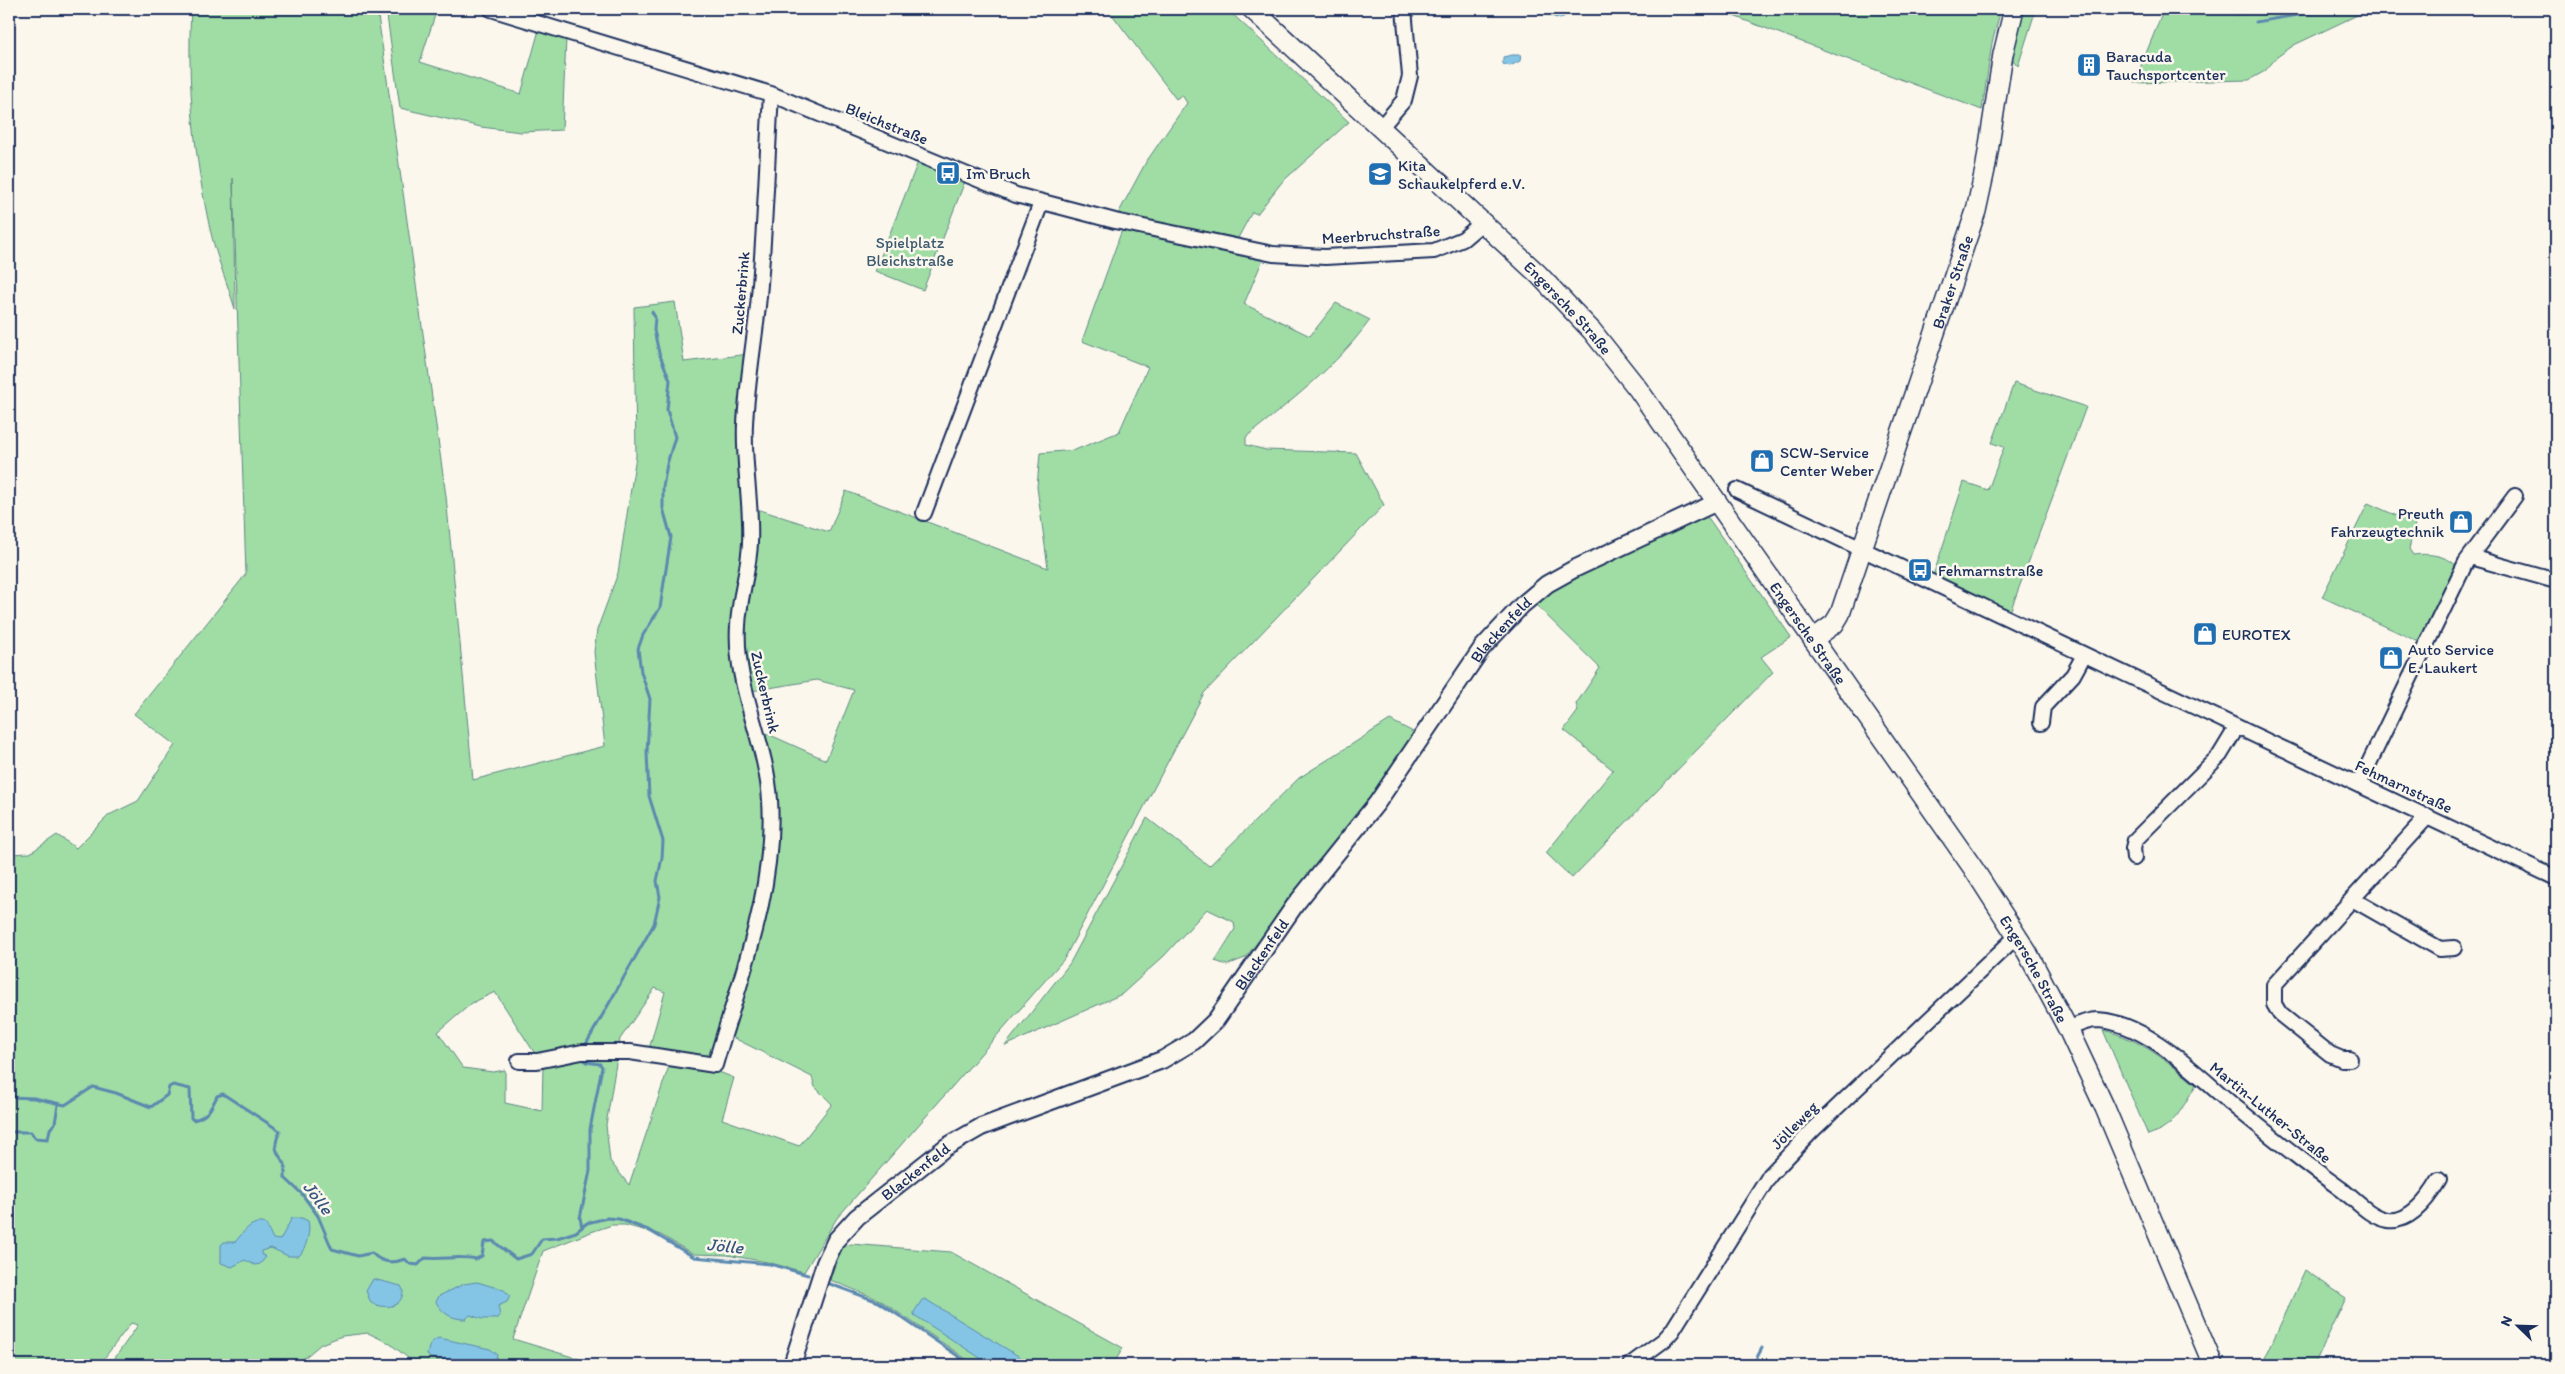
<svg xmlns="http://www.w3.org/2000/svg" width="2565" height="1374" font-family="Itim,sans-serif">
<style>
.green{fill:#a0dda5;stroke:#5e8682;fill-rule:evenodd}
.water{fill:#84c5e5;stroke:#5a89af}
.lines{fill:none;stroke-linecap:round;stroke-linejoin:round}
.stream{stroke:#5a89af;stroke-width:3}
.minor-casing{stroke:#1b2f5e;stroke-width:18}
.tertiary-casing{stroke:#1b2f5e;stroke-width:20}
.secondary-casing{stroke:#1b2f5e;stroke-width:22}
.minor{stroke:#fbf7ec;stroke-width:14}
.tertiary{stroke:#fbf7ec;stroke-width:16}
.secondary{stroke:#fbf7ec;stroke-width:19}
.labels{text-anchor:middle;stroke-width:5;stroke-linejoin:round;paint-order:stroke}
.poi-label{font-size:16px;fill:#1b2f5e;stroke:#fbf7ec;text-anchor:start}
.street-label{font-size:16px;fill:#1b2f5e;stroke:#fbf7ec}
.park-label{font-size:16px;fill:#3c5a70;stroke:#fbf7ec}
.water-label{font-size:18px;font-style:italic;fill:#355480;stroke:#fbf7ec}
</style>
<rect width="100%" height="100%" fill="#fbf7ec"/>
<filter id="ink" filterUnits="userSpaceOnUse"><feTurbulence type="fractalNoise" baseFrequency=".02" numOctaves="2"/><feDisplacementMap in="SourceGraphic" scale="10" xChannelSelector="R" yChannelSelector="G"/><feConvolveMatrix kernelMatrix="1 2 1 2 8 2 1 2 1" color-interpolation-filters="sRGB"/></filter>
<g filter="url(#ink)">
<path class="green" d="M191 9H377L446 496 473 780 605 746 594 652 597 630 618 573 636 456 634 307 675 302 684 362 749 354 745 500 757 509 829 532 846 491 1048 568 1037 487 1040 453 1075 450 1119 432 1148 367 1082 341 1123 227 1263 259 1244 304 1310 336 1336 303 1370 320C1336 367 1291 401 1246 437V445L1266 450 1356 453 1384 505 1204 693 1064 959 837 1218 804 1272 767 1262 727 1255 693 1254 661 1235 625 1225H612L591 1232 543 1251 513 1339 599 1365H417L389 1343 368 1333 342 1336 321 1344 296 1365H110L138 1325 131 1323 99 1365H9V854L30 853 57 835 76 848 109 815 138 801 175 745 134 714 246 574 233 178 235 309C227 282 216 256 210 229 194 156 187 83 191 9ZM817 680 854 690 826 760 759 730 751 691ZM655 988 665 992 649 1049 670 1063 629 1185 610 1161 606 1125 620 1039ZM495 992 543 1066 542 1111 505 1103V1070L493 1072 463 1068 438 1032 472 1003ZM728 1035 812 1077 815 1087 832 1104 799 1146 722 1119 734 1078 714 1070Z
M386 9H437L420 62 521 94 539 30 566 38 562 130 521 132 481 127 400 108Z
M1108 9H1227L1349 122 1282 182 1257 214 1252 212 1238 238 1118 214 1146 162 1187 103 1182 95 1176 99Z
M1715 9H2001L1992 43 1982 110Z
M2021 9H2036L2018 66 2009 55Z
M2164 9H2221L2236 15 2286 9H2370L2294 45 2277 57 2265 71 2249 80 2134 83Z
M918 162 965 181 923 290 875 271Z
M2014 383 2086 407 2010 612 1933 576 1964 482 1988 490 2004 447 1992 443Z
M2368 503 2415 524 2409 549 2413 555C2427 553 2448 555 2457 567L2421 643 2322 597Z
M1704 515 1709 519 1791 637 1761 657 1773 672 1572 878 1546 853 1613 770 1564 730 1578 711 1576 704 1600 668 1534 603 1549 589Z
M1390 720 1415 733 1372 798 1245 958 1227 965 1215 961 1235 929 1234 922 1207 909 1164 956 1122 994 1005 1046 1070 963 1147 818 1209 866 1299 778Z
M2103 1030C2141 1039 2167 1061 2196 1085 2180 1110 2177 1125 2148 1135Z
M851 1244 951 1252 1123 1348 1113 1365H975L880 1300 830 1280 840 1249Z
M2305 1270 2346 1298 2314 1365H2262Z"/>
<path class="water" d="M1551 9H1576L1560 19 1551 16Z
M1512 55H1521L1520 61 1510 66 1503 64V57Z
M292 1218H302L308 1221C311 1231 306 1249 299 1256H288L271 1248 261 1251V1254L266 1257 260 1264 255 1265 245 1260 232 1267 221 1263V1245L224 1242H235C244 1232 251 1219 266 1224L273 1239 280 1240Z
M373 1279 401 1286 403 1290C403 1309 384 1309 371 1303L366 1291Z
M477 1282 504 1290 510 1296 507 1302 498 1306 500 1316 497 1319H482L470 1315 466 1319C451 1319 443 1314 436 1302L439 1296 464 1284Z
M925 1299 1033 1365H991L914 1315V1312L922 1300Z
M439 1338 490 1349 497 1354 495 1365H455L445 1360 431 1358 427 1355C429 1346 430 1341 439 1338Z"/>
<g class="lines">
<path class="stream" d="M2256 22 2332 9
M585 1046 654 924 660 897 657 881 662 858 663 841 649 796 647 753 650 699 641 672 638 649 643 635 660 608 671 537 663 508V487L667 464 675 437 667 410 670 380 659 353 654 330 655 317 652 312
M9 1097 34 1098 65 1105 93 1087 116 1093 151 1107 167 1095 169 1087 173 1085 190 1089 191 1118 193 1120C207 1117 211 1109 217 1096L223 1094 280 1131C273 1146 275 1151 285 1164V1178L302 1194 318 1216 332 1249 358 1256 372 1253C381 1263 392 1264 405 1259L410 1264 418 1265 425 1258C444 1260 457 1255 476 1259L482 1256 484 1242 493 1241 516 1259 532 1254 542 1239 557 1238 576 1232 587 1223 607 1218 619 1219 648 1230 694 1257 770 1264 808 1275
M9 1132H31L35 1138 48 1139 50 1129 55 1123 58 1105
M582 1227 580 1218 590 1171V1129L602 1067 600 1064 586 1062 582 1056
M830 1284 879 1302 971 1365
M1753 1365 1762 1348"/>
<defs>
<path id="minor" d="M491 9 771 94 1016 195 1115 221 1273 254 1325 257 1434 251 1463 239 1483 222
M1381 127 1404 100 1410 76 1404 9
M1737 490 2556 878
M924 513 1041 203
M2470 557 2556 581
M2041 723 2043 707 2073 675 2084 655
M2359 784 2466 562 2515 496
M2134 858 2133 848 2135 840 2220 755 2237 727
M2352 899 2440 949 2454 948
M2068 1029C2077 1025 2087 1020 2097 1020 2148 1022 2201 1079 2239 1110 2272 1137 2306 1164 2341 1189 2354 1199 2371 1218 2388 1220 2410 1223 2429 1197 2439 1180
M2350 1059H2342L2330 1054 2280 1014 2274 1004V985L2428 816
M519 1061H537L582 1052H630L715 1065C740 979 776 890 770 800 766 740 734 686 738 626 739 597 749 571 750 543 752 503 743 464 745 424 747 382 755 339 759 296 765 229 767 161 771 94
M1630 1365 1664 1340 1672 1331 1770 1175 1813 1130 2017 936"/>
<g id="tertiary">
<path id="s1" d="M792 1365 825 1263 836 1240 857 1217 946 1147 981 1127 1162 1060 1194 1041 1216 1020 1295 905 1377 803 1482 648 1522 605 1547 584 1574 569 1717 502"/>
</g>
<g id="secondary">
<path id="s2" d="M1252 9 1538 274 1592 331 1638 389 1973 868 2027 952 2068 1029 2105 1108 2213 1365"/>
<path id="s3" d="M1813 639 1834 624 1840 614 1976 211 1986 165 2003 54 2014 9"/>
</g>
</defs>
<use href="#minor" class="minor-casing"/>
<use href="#tertiary" class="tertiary-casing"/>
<use href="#secondary" class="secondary-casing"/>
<use href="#minor" class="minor"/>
<use href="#tertiary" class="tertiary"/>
<use href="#secondary" class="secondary"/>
</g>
</g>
<defs>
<symbol id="building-square" viewBox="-11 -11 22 22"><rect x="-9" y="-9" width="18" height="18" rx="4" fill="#1f6fb2" stroke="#fbf7ec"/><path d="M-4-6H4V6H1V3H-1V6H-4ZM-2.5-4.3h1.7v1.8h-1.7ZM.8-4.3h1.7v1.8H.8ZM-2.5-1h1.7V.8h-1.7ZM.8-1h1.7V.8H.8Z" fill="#fff"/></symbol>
<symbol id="bus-square" viewBox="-11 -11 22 22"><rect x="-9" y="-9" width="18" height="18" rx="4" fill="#1f6fb2" stroke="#fbf7ec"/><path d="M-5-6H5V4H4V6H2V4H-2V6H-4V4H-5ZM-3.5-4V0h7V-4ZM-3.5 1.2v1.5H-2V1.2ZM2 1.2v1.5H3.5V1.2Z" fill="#fff"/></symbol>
<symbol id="school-square" viewBox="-11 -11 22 22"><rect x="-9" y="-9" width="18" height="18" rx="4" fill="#1f6fb2" stroke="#fbf7ec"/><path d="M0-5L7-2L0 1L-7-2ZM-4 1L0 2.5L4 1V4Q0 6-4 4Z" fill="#fff"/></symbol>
<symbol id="shop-square" viewBox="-11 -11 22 22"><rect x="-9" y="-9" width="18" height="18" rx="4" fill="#1f6fb2" stroke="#fbf7ec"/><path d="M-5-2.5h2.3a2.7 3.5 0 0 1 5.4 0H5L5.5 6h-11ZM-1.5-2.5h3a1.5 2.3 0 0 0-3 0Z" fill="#fff"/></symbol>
</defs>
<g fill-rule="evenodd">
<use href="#building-square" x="2075" y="51" width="28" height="28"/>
<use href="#bus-square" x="934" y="159" width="28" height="28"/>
<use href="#school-square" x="1366" y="160" width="28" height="28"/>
<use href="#shop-square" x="1748" y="447" width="28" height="28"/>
<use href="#shop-square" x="2447" y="508" width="28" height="28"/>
<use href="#bus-square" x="1906" y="556" width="28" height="28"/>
<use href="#shop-square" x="2191" y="620" width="28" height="28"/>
<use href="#shop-square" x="2377" y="644" width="28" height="28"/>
</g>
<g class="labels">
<g class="poi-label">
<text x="2106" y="62">Baracuda<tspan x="2106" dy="18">Tauchsportcenter</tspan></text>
<text x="1398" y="171">Kita<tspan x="1398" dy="18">Schaukelpferd e.V.</tspan></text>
<text x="966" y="179">Im Bruch</text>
<text x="1780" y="458">SCW-Service<tspan x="1780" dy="18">Center Weber</tspan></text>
<text x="2444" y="519" text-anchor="end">Preuth<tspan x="2444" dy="18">Fahrzeugtechnik</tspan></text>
<text x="1938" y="576">Fehmarnstraße</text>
<text x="2222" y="640">EUROTEX</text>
<text x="2408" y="655">Auto Service<tspan x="2408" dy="18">E. Laukert</tspan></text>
</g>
<g class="street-label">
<text transform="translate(887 123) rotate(22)" y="6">Bleichstraße</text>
<text transform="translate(1381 234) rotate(-4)" y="6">Meerbruchstraße</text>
<text dy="6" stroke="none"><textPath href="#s3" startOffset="388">Braker Straße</textPath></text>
<text transform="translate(740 293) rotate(-85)" y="6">Zuckerbrink</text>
<text dy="6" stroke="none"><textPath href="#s2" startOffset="435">Engersche Straße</textPath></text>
<text dy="6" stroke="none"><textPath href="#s1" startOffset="1062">Blackenfeld</textPath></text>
<text dy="6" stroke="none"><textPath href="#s2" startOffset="840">Engersche Straße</textPath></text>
<text transform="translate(766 692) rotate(77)" y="6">Zuckerbrink</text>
<text transform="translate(2404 786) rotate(25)" y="6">Fehmarnstraße</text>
<text dy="6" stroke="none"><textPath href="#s1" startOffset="658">Blackenfeld</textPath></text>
<text dy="6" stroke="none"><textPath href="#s2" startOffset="1245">Engersche Straße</textPath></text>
<text transform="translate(2271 1112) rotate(39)" y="6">Martin-Luther-Straße</text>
<text transform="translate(1794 1125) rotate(-46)" y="6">Jölleweg</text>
<text dy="6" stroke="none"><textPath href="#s1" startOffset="238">Blackenfeld</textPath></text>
</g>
<g class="park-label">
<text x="910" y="248">Spielplatz<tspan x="910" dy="18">Bleichstraße</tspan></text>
</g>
<g class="water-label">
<text transform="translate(318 1198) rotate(53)" y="6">Jölle</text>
<text transform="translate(725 1246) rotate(6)" y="6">Jölle</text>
</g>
</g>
<rect width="2565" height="1374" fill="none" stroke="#fbf7ec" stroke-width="30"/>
<rect x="15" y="15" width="2535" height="1344" fill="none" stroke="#1b2f5e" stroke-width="2" filter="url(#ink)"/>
<g transform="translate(2518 1326) rotate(293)" stroke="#fbf7ec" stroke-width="4" paint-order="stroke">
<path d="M0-4L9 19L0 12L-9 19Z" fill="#1b2f5e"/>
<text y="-8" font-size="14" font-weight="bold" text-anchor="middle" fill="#1b2f5e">N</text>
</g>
</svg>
